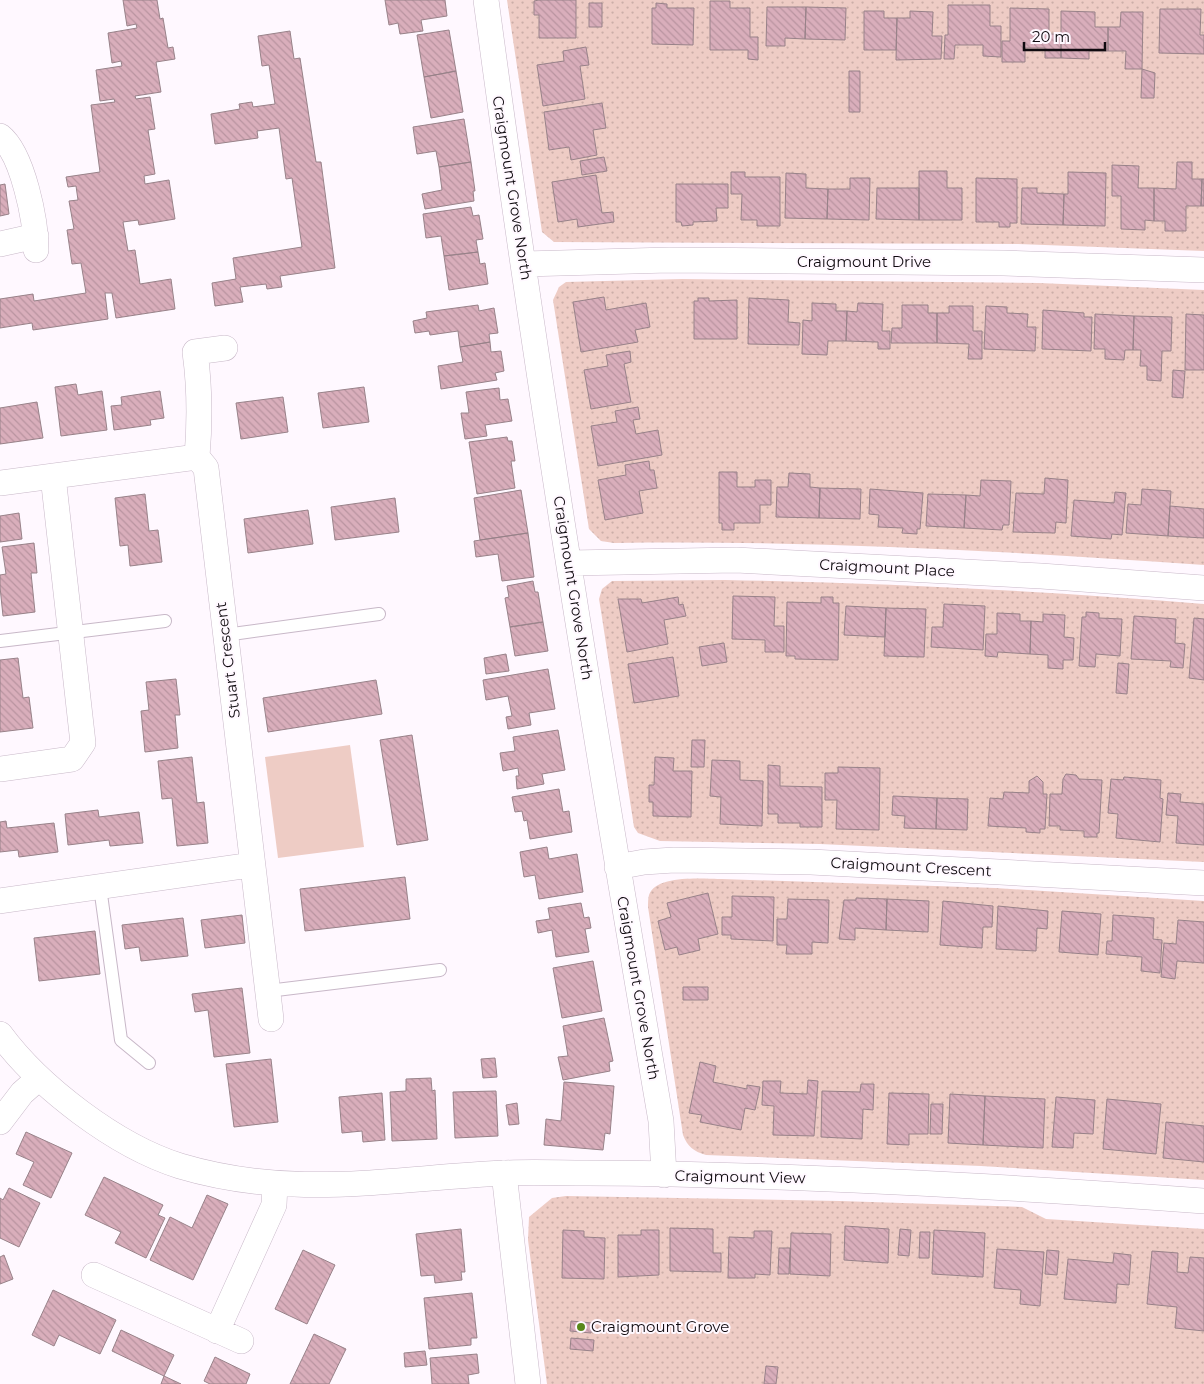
<svg xmlns="http://www.w3.org/2000/svg" width="1204" height="1384" font-family="Montserrat,sans-serif">
<style>
.grass{fill:#eeccc5}
.garden{fill:url(#garden-dots)}
.building{fill:url(#building-back-hatch);stroke:#988289}
.lines{fill:none;stroke-linecap:round;stroke-linejoin:round}
.service-casing{stroke:#c8b8c8;stroke-width:14}
.minor-casing{stroke:#c8b8c8;stroke-width:26}
.service{stroke:#fff;stroke-width:12}
.minor{stroke:#fff;stroke-width:25}
.poi-dot{fill:#59881b;stroke:#fff8ff;stroke-width:2}
.labels{text-anchor:middle;stroke-width:4;stroke-linejoin:round;paint-order:stroke}
.street-label{font-size:15px;fill:#0f0a0f;stroke:#fff8ff}
.poi-label{font-size:15px;fill:#0f0a0f;stroke:#fff8ff;text-anchor:start}
</style>
<defs>
<pattern id="garden-dots" width="8" height="8" patternUnits="userSpaceOnUse" patternTransform="scale(1.25)"><rect width="8" height="8" fill="#eeccc5"/><path d="M2 2h.1M6 6h.1" fill="none" stroke="#cbaea8" stroke-width="1.8" stroke-linecap="round"/></pattern>
<pattern id="building-back-hatch" width="6" height="6" patternUnits="userSpaceOnUse" patternTransform="scale(1.25)"><rect width="6" height="6" fill="#d9aebb"/><path d="M-1 5l2 2M0 0l6 6M5-1l2 2" fill="none" stroke="#b994a0"/></pattern>
</defs>
<rect width="100%" height="100%" fill="#fff8ff"/>
<path class="grass" d="M350 745 364 847 278 858 265 757Z"/>
<path class="garden" d="M507 0H1204V251L1018 244 554 242 542 232Z
M682 279 1039 283 1204 290V565C1007 551 811 540 614 543L601 541 589 529 553 300 559 287 566 282Z
M725 580C885 583 1045 591 1204 604V862L820 844 660 841 638 833 634 827 601 611 599 599 602 589 612 581Z
M722 879 995 888 1204 901V1180L981 1166 706 1155C693 1151 688 1147 683 1135L648 907C648 904 648 898 649 895 656 874 704 879 722 879Z
M566 1196 840 1201 1022 1207 1046 1219 1204 1229V1384H547L528 1240 529 1217 552 1198Z"/>
<path class="building" d="M123 0H157L160 19 163 18 168 48 173 47 175 59 156 62 161 92 135 96 136 99 150 97 155 129 148 130 155 174 144 176 145 184 169 180 175 219 139 225 138 220 123 222 128 251 135 250 140 284 171 279 175 309 116 318 112 293H105L108 319 33 330 32 323 0 328V299L33 294 34 301 86 293 81 263 72 264 67 230 74 229 69 201 78 200 76 186 68 187 66 177 100 172 91 105 115 102 114 99 100 101 96 70 122 66 121 61 112 63 108 33 137 28 136 24 127 26Z
M385 0H445L447 16 421 20 423 31 400 34 398 23 389 25Z
M539 0H576V38H539V15H534V1Z
M710 1H730V8H750V37H758V60L748 59V50H710Z
M589 3H602V27H589Z
M656 3 667 4V8H694L693 45 652 44V8H656Z
M948 5H990V26H1001V57L983 56V45H955L954 59H944L945 35H948Z
M767 7H806L805 39 785 38V46H766Z
M806 7 846 8 845 40 805 39Z
M1010 8 1049 9V34H1061V58H1045V48H1025V62H1002V41H1010Z
M1160 9H1201L1200 35H1204V54L1159 53Z
M864 11H884V18H897L896 50H864Z
M910 11 933 12 932 36H942L941 59 896 60 897 18H910Z
M1061 11 1095 12V27H1108V51H1089V59L1061 58Z
M1121 12H1143L1142 69H1125L1126 51H1108V27H1120Z
M449 30 456 71 424 77 417 35Z
M290 31 294 59 300 58 316 162H321L335 268 280 276 282 287 267 289 266 284 240 287 243 302 215 306 212 283 236 279 233 258 302 247 292 178 286 179 279 128 257 131 258 138 215 144 211 114 240 109 239 104 252 102 253 107 275 104 269 65 262 66 258 36Z
M586 47 589 65 580 66 585 99 543 106 537 65 564 61 563 51Z
M1142 69 1155 73 1154 98H1141Z
M456 71 463 112 431 118 424 77Z
M849 71H860V112H849Z
M602 103 606 128 593 130 597 155 571 160 569 147 549 150 544 112Z
M464 119 471 162 439 167 436 151 417 154 413 127Z
M604 157 607 171 582 175 580 161Z
M471 162 475 191H473L474 201 425 209 422 194 442 190 439 167Z
M1177 162H1192V179H1202L1201 206H1186V231H1165V221H1154V188L1176 189Z
M1112 165 1139 166 1138 188H1154V221L1145 220V230L1121 229V196H1112Z
M919 171H947V188H962V220H919Z
M731 172H745V177H780V226H757V220H741L742 194H731Z
M1068 172 1106 173 1105 226 1063 225 1064 194H1068Z
M786 173 806 174V188L828 189 827 219 785 218Z
M596 175 602 213 613 212 614 222 578 227 577 219 558 222 552 182Z
M850 178H870L869 220 827 219 828 189H850Z
M976 178 1017 179V223H1010V227H999V222H976Z
M1202 179H1204V206H1201Z
M5 184 9 214 0 216V185Z
M676 184H728V208H716L717 221 693 222V225L682 226 681 222H676Z
M877 188H919V220L876 219Z
M1022 188H1037V193L1064 194 1063 225 1021 224Z
M471 207 473 216 479 215 483 239 476 240 478 252 444 256 441 236 426 238 423 214Z
M478 252 480 264 485 263 488 284 449 290 444 256Z
M604 297 606 310 646 303 650 327 635 330 638 342 581 352 573 302Z
M698 298H709V301L737 300V339H694V301H698Z
M749 298 789 300 788 322 800 323 799 345 748 344Z
M812 303 836 304V311H847L846 341H828L827 355 802 354 803 320 812 321Z
M858 303 883 304 882 331H890V349H878V342L846 341 847 311 857 312Z
M478 305 479 311 494 308 498 333 489 334 490 342 460 347 458 331 430 335 429 331 415 333 413 321 427 318 426 312Z
M902 305H928V313H937V343H891L892 328H902Z
M949 306H973V331H982V359H968L969 344 937 343V313H949Z
M986 306 1007 307V313L1028 314 1027 327H1036L1035 351 984 349Z
M1043 310 1084 313V317H1092L1091 351 1042 349Z
M1095 314 1134 316 1133 350H1125L1124 360 1105 359V349H1094Z
M1186 314 1204 315V370H1185Z
M1134 316 1172 317 1171 351H1162L1161 381 1147 380V366H1140L1141 350H1133Z
M490 342 491 352 501 351 504 371 495 373 497 380 441 389 438 366 463 362 460 347Z
M630 351 631 362 624 364 631 402 591 409 584 370 608 366 606 355Z
M1173 370 1185 371 1183 398 1172 397Z
M76 384 78 395 102 391 107 430 61 436 55 387Z
M364 387 369 422 323 428 318 393Z
M499 388 500 400 508 399 512 421 485 425 487 436 465 439 461 413H469L466 392Z
M160 391 164 418 150 420 151 425 114 430 111 406 122 405 121 397Z
M283 397 288 432 241 439 236 403Z
M37 402 43 438 0 444V408Z
M638 407 640 419 633 420 636 434 658 430 662 455 598 466 591 426 617 422 615 411Z
M507 437 508 441H512L515 461H511L515 488 477 494 469 442Z
M649 461 650 470H654L657 488 639 491 643 513 605 520 598 480 626 475 625 465Z
M719 472H737V487H755V480H771V505H760V523H734V530H722V523H719Z
M789 473 810 474V487L820 488 819 518 776 517 777 487H788Z
M1045 478 1068 480 1066 523 1056 522 1055 533 1013 532 1016 493 1044 494Z
M981 480 1011 481 1009 525H1003L1002 530 964 528 966 495 980 496Z
M820 488 861 489 860 519 819 518Z
M870 489 923 493 920 529H917V534L902 533 903 528 878 527 879 515 869 514Z
M1142 489 1171 491 1168 536 1126 533 1128 504 1141 505Z
M521 490 528 533 480 540 474 498Z
M1115 492 1126 493 1122 535 1112 534 1111 539 1071 536 1074 500 1114 503Z
M145 494 149 531 158 530 162 562 130 566 128 545 120 546 115 498Z
M928 494 966 495 964 528 926 526Z
M395 498 399 532 335 540 331 507Z
M1170 506 1204 509V538L1168 536Z
M308 510 313 544 248 553 244 519Z
M19 513 22 539 0 542V516Z
M528 533 534 577 502 581 498 554 476 557 474 541Z
M34 543 37 573H31L35 612 3 616 0 587V575L6 574 2 547Z
M533 581 535 592H538L543 622 510 627 505 598 509 597 507 586Z
M733 596 775 597 774 626H784V652H765V640L732 639Z
M678 597 679 605 683 604 686 616 664 620 668 644 627 652 618 599H641L642 603Z
M821 597H833V603H839L838 660 795 659V656H786L787 602 821 603Z
M944 604 985 606 983 650 931 647 932 627H943Z
M846 606 886 608 885 637 844 635Z
M886 608 926 609 924 657 884 656Z
M1086 612 1099 613V618L1122 619 1120 656 1096 654 1095 667 1079 666 1082 617H1086Z
M997 613 1020 614V621H1031L1030 654 998 652 997 657 985 656 986 634H997Z
M1043 614 1065 615 1064 637 1074 638 1073 660H1063V669L1048 668V655L1030 654 1031 621 1043 622Z
M1134 616 1176 619 1175 643 1185 644 1183 668 1170 667 1171 661 1131 659Z
M1194 618 1204 619V680L1189 678Z
M543 622 548 651 515 656 510 627Z
M724 643 727 662 702 666 699 647Z
M506 654 509 671 486 674 484 658Z
M673 657 679 696 634 703 628 664Z
M18 658 23 698 29 697 33 728 0 732V660Z
M1118 663 1129 664 1127 694 1116 693Z
M548 669 555 709 529 713 531 725 508 729 506 717 512 716 508 696 486 700 483 680Z
M176 679 180 715H175L178 748 145 752 141 711 149 710 146 682Z
M376 680 382 714 268 732 263 698Z
M558 730 565 770 542 774 544 784 517 789 516 776H519L518 768 503 771 500 753 515 751 513 737Z
M412 735 428 840 397 845 380 740Z
M692 740H705L704 767H691Z
M192 757 197 803 204 802 208 843 177 846 172 798 162 799 158 761Z
M655 757 674 758 673 771H692L691 817 653 816V802H649V785H654Z
M712 760 740 761V780L763 781 762 826 720 824 721 797 710 796Z
M768 765 780 766V786L822 787V827H800V823H778V814H768Z
M838 767 880 768 879 830 836 829 837 800H825V773H838Z
M1066 774 1076 775 1079 779 1102 780 1099 833H1097V837H1084V831L1060 830V826H1049L1050 794H1062L1063 779Z
M1037 776 1043 782V794H1047L1045 829H1040V833L1026 832V828L988 826 990 798 1003 799 1004 792 1029 793V781Z
M1124 777 1161 780 1160 798 1163 799 1160 842 1116 838 1118 814 1108 813 1111 779 1123 780Z
M559 789 563 812 569 811 572 832 530 839 527 820 524 821 522 811 515 812 512 797Z
M1168 793 1181 794 1180 802 1204 804V845L1176 843 1178 816 1166 815Z
M893 796 937 798 936 829 904 828 905 816 892 815Z
M937 798 968 799 967 830 936 829Z
M98 810 99 817 139 812 143 843 110 846 109 840 68 845 65 814Z
M6 821 7 828 54 823 58 852 19 857 18 850 0 852V822Z
M547 847 549 859 577 854 583 892 539 899 535 875 524 877 520 852Z
M405 877 410 919 305 931 300 889Z
M708 893 718 934 698 939 700 950 679 955 677 947 665 950 658 921 671 917 667 903Z
M732 896 774 897 773 941 731 939V935H722V917H732Z
M856 898 887 899 886 930 855 928V940L839 939 844 900H856Z
M788 899 829 900 828 943 812 942V954H786L787 945H777V919H787Z
M887 899 929 901 928 932 886 930Z
M943 901 993 906 992 927H983L982 948 940 945Z
M581 903 584 918 589 917 591 928 585 929 589 952 556 957 552 930 538 933 536 921 550 919 548 908Z
M998 906 1048 911 1047 929 1037 928 1036 951 996 949Z
M1062 911 1101 914 1098 955 1059 952Z
M242 915 245 943 205 948 201 920Z
M1113 915 1154 918 1153 939 1162 940 1160 973 1141 971 1142 957 1106 954 1107 941H1112Z
M183 918 188 956 141 961 139 947 125 949 122 925Z
M1178 920 1204 922V963L1177 961 1175 979 1161 977 1164 943 1176 944Z
M95 931 100 974 39 981 34 938Z
M593 961 602 1011 562 1018 553 968Z
M683 987H708V1000H683Z
M242 988 250 1053 214 1057 208 1010 195 1012 192 994Z
M604 1018 613 1061 609 1062 610 1071 563 1080 558 1057 568 1056 563 1026Z
M495 1058 497 1077 483 1078 481 1059Z
M271 1059 278 1122 234 1127 226 1064Z
M700 1062 716 1066 713 1082 747 1089V1085L760 1087 755 1110 745 1108 741 1130 700 1122 702 1115 689 1113Z
M431 1078 432 1091 435 1090 437 1139 392 1141 390 1092 406 1091V1079Z
M808 1080 818 1081 814 1136 773 1135 774 1106 762 1105 763 1081H781L780 1093 807 1094Z
M564 1082 614 1086 610 1134 605 1133 603 1150 544 1145 546 1119 561 1121Z
M861 1084H874L873 1110 863 1109 862 1139 821 1137 822 1091 860 1092Z
M496 1091 498 1136 455 1138 453 1092Z
M382 1093 385 1140 363 1142 362 1131 342 1133 339 1097Z
M889 1093 929 1094 928 1134H909V1145L887 1144Z
M950 1094 985 1096 983 1145 948 1143Z
M985 1096 1045 1099 1043 1148 983 1145Z
M1056 1097 1095 1100 1093 1134 1074 1133 1073 1148 1052 1147Z
M1107 1099 1161 1104 1156 1154 1103 1149Z
M517 1103 519 1124 509 1125 506 1105Z
M931 1104H943L942 1134H930Z
M1166 1122 1204 1126V1162L1163 1158Z
M26 1132 72 1153 51 1198 23 1185 34 1162 16 1154Z
M104 1177 163 1205 158 1215 165 1218 146 1258 115 1243 121 1232 85 1215Z
M9 1188 40 1203 19 1247 0 1238V1198L3 1200Z
M207 1195 228 1204 193 1280 150 1260 170 1217 192 1228Z
M845 1226 889 1229 888 1263 844 1260Z
M670 1228 713 1229V1253H721V1272L670 1271Z
M461 1229 465 1272H461L462 1280 435 1283 434 1275 421 1276 416 1234Z
M900 1229 911 1230 909 1256 898 1255Z
M563 1230 584 1231V1237L605 1238 604 1279 562 1278Z
M641 1230H659V1275L618 1277V1235H641Z
M934 1230 985 1233 983 1277 932 1274Z
M754 1231H772L770 1275 755 1274V1278H728L729 1237 754 1238Z
M920 1232H930L929 1258H919Z
M791 1233 831 1234 830 1276 790 1274Z
M779 1248H790L789 1274H778Z
M997 1249 1044 1252 1040 1306 1020 1304 1021 1290 994 1288Z
M303 1250 335 1265 307 1324 275 1309Z
M1047 1250 1059 1251 1057 1275 1045 1274Z
M1152 1251 1178 1253 1177 1272 1188 1273 1190 1257 1204 1258V1331L1175 1328 1177 1307 1147 1304Z
M1114 1253 1131 1255 1129 1285 1117 1284 1116 1303 1064 1299 1068 1259 1113 1263Z
M4 1255 13 1279 0 1284V1257Z
M53 1290 116 1320 100 1354 59 1335 54 1346 32 1335Z
M472 1293 477 1338H471V1345L429 1349 424 1298Z
M571 1321 592 1323 591 1333 570 1331Z
M121 1330 174 1355 164 1376 112 1351Z
M314 1334 346 1349 329 1384H290Z
M571 1338 594 1340 593 1351 570 1349Z
M425 1351 427 1365 405 1367 404 1353Z
M477 1354 479 1373 468 1375 469 1384H432L430 1358Z
M215 1357 250 1374 246 1384H210L204 1381Z
M766 1366 778 1367 776 1384H764Z
M164 1376 181 1384H161Z"/>
<g class="lines">
<defs>
<path id="service" d="M225 635 379 614
M0 641 165 621
M100 887 121 1040 149 1063
M268 991 440 970"/>
<path id="minor" d="M486 0C536 375 597 748 661 1121L664 1175
M0 136C23 154 36 221 36 250
M0 244 36 236
M524 264 669 260 1004 263 1204 270
M225 348 195 352C200 388 200 421 197 457L206 468 271 1019
M0 483 197 457
M569 563 736 560 1041 576 1204 588
M0 769 72 759 83 743 53 476
M617 867 644 862 674 860 811 862 1204 883
M0 901 251 865
M0 1034C39 1087 116 1146 180 1166 294 1200 392 1178 506 1173 533 1172 560 1173 587 1173 793 1174 999 1186 1204 1201
M0 1122 22 1093 39 1078
M504 1173 528 1384
M94 1275 241 1341
M217 1331 274 1205 275 1184"/>
</defs>
<use href="#service" class="service-casing"/>
<use href="#minor" class="minor-casing"/>
<use href="#service" class="service"/>
<use href="#minor" class="minor"/>
</g>
<circle class="poi-dot" cx="581" cy="1327" r="5"/>
<g class="labels">
<g class="street-label">
<text transform="translate(512 188) rotate(81)" y="5">Craigmount Grove North</text>
<text x="864" y="267">Craigmount Drive</text>
<text transform="translate(887 568) rotate(3)" y="5">Craigmount Place</text>
<text transform="translate(573 588) rotate(81)" y="5">Craigmount Grove North</text>
<text transform="translate(228 660) rotate(-97)" y="5">Stuart Crescent</text>
<text transform="translate(911 867) rotate(3)" y="5">Craigmount Crescent</text>
<text transform="translate(638 988) rotate(80)" y="5">Craigmount Grove North</text>
<text transform="translate(740 1177) rotate(1)" y="5">Craigmount View</text>
</g>
<g class="poi-label">
<text x="591" y="1332">Craigmount Grove</text>
</g>
</g>
<path d="M1024 42v8h81v-8" fill="none" stroke="#0f0a0f" stroke-width="2.5"/>
<text x="1032" y="42" font-size="15" fill="#0f0a0f" stroke="#fff8ff" stroke-width="4" paint-order="stroke">20 m</text>
</svg>
